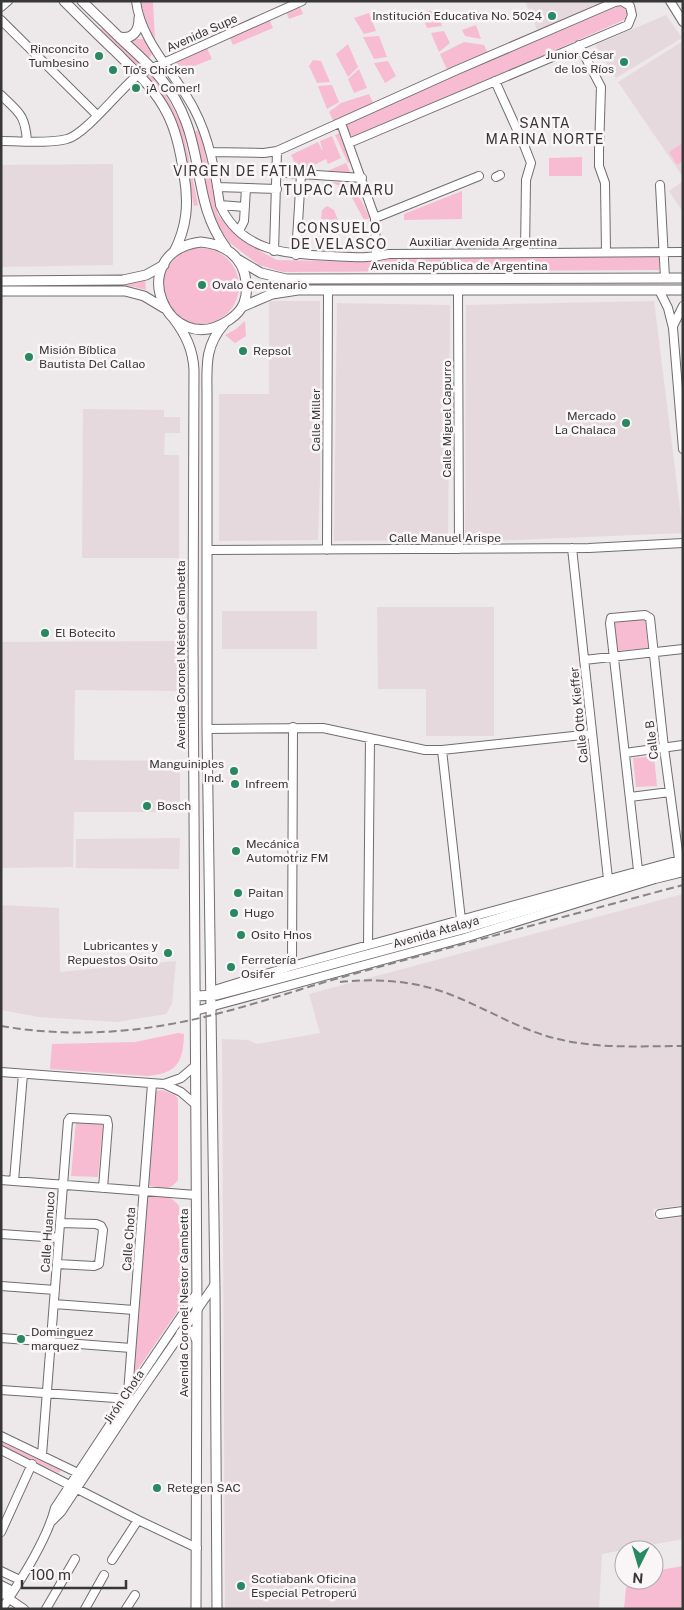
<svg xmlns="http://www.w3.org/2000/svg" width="684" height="1610" font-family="'Public Sans',sans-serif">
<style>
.built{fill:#e6d9de}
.green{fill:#f7bcd2}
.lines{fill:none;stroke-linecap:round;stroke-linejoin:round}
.minor-casing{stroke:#716d6f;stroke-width:10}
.major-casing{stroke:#716d6f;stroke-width:11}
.minor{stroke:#fff;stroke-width:8}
.major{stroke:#fff;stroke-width:9}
.rail{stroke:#878485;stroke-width:2;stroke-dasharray:8 4;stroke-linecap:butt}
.poi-dot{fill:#288861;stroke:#faf5f7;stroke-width:2}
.labels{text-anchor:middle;stroke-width:5;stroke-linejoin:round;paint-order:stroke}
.poi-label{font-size:12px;fill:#383737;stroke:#faf5f7;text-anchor:start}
.street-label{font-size:12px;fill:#383737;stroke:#faf5f7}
.neighbourhood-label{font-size:14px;letter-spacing:1px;fill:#383737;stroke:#faf5f7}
</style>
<rect width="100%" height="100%" fill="#ede8ea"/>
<path class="built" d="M525 1H610L538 32Z
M666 15 682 38 616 78 595 45Z
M683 41V177L618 82Z
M113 164V265L1 267V165Z
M683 181V212L669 191Z
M269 301H320V480L318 540 219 541V394H269Z
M654 301 683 533 465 542 466 305Z
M337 303 450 305 448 540 334 541Z
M83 409 164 410V417H180V433H165L164 455H179V558H82Z
M377 607H494V736H426V689H378Z
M222 611H317V649H222Z
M178 641V691L75 690 74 760 180 761V812H74L73 867 1 868V642Z
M180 838 179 869 76 868V839Z
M683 894V1205L653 1209 655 1220 683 1217V1539L602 1554 599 1609H225L222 1039 248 1040 257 1044 320 1033 309 994Z
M1 905 59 908 60 972 176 961 172 1004 166 1014 117 1022 39 1017 1 1010Z"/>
<path class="green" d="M140 1H153L155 40 149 31Z
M623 6 627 8 629 15 626 19 354 138 347 131V122L616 7Z
M300 7 303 14 289 19 286 12Z
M429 11 437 12 442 26 427 28 421 13Z
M369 13 376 31 364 34 354 18Z
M269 19 273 28 233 45 229 36Z
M476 25 481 39 465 36 462 30Z
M102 28 141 63 136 68 98 33Z
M444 31 450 43 439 52 431 33Z
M379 36 387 57 374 59 363 37Z
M134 39H144L152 50V54L149 58 145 57 131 46V41Z
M464 42 484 45 489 55 448 72 440 54Z
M348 44 358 67 348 77 336 54Z
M207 48 212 59 179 72 174 63Z
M313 60 321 61 330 82 317 83 309 66Z
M388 61 396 76 385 83 374 63Z
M359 69 367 88 354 93 348 79Z
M149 73 160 85 182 124 198 205 194 206 176 128 144 78Z
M332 85 339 102 327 109 318 86Z
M369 94 374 104 334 122 329 112 341 103Z
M200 130 218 215 238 235 260 251 277 260 369 262 382 260 389 257 659 255V270L283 272 259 265 230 243 210 218 193 132Z
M339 133 352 161 348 163 335 135Z
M332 136 341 158 328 164 326 159 300 172 291 155 318 142 323 152 320 141Z
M683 143V161L677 165 669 152Z
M582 157V176H549V158Z
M346 163 351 174H320Z
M332 182C354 181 362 202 370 218L364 220 349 192Z
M462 191V219L404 220V214Z
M327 206 334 210 338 220 321 219 322 210Z
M163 286a38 38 0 1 1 76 0a38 38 0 1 1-76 0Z
M145 279 146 290 135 287 103 285V283L138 282Z
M245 321 246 336 235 343 225 335 236 329Z
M645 619 648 648 615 651 612 623Z
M654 756 657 786 636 787 633 758Z
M178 1033 184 1034C183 1063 177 1073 148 1076L50 1069 52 1044 135 1042Z
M162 1090 175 1095 178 1099V1180C178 1180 173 1186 172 1186 166 1190 152 1188 147 1184L154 1095 156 1091Z
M76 1121 103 1123 98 1177 71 1176Z
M151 1195C163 1196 171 1195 179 1206L181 1306 134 1375 145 1199 147 1196Z
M1 1441 61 1470 59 1473 1 1447Z
M683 1566V1609H624L626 1588 631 1580H654V1571Z"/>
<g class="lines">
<defs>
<path id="minor" d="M136 1C141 42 176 74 194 109 210 139 215 172 220 205 241 252 286 254 331 256 351 257 369 259 389 254L683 252
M670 1 683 22
M1 7 8 1
M1 20 97 115
M579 45 601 87 599 150V166L605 183 606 252
M495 81 524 145 531 163 526 180 525 253
M1 95C19 113 25 114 27 141
M341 123 375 218 376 257
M1 141C23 141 46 144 67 139 86 134 120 89 139 74L302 1
M349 143 628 25 632 15 630 6 622 1
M211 152 264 153 277 151 457 70 615 2 621 1
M278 167 281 172 286 173 362 178
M496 177 500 175
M660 185 665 278
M217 187 277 189
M220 205 245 207
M375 218 479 176
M239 231 244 221 246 188
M274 251 277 151
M296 255 301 174
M458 290 459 549
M659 290 668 308 673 328 683 449
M673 326 683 306
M572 548 608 879
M207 550 589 548 683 543
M327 550 328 290
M584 660 683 649
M207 729 323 728 425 750H442L592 734
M442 750 461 920
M625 753 683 745
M630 797 670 792
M638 870 610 623 611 618 645 615 650 618 664 748 679 859
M368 945 370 738
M292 966 293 727
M211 991 292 966 683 859
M195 1011 464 938 655 879 683 872
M1 1072 164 1084 181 1078 195 1066
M164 1084 181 1092 195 1104
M1 1180 196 1195
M14 1181 23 1074
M660 1214 683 1211
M1 1234 59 1238
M57 1264 94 1266 99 1264 103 1230 101 1226 96 1224 60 1223
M1 1286 55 1290
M54 1304 134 1310
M1 1338 131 1348
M1 1390 130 1399
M128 1393 152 1084
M1 1436 80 1474
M1 1450 138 1520 197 1548
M42 1455 68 1121 70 1118 107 1120 108 1125 103 1188
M52 1521 61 1512 135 1400 215 1284
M1 1532 32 1464
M112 1560 138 1520
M1 1571 20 1580
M1 1585 13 1591
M1 1595 13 1591
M8 1598 24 1609
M2 1609C20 1581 47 1540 55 1508L127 1399 128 1395 197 1293
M46 1609 75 1559
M85 1609 104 1575
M126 1609 135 1595"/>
<path id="major" d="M64 1C81 18 98 35 116 52 135 71 155 89 167 113 177 132 181 154 184 175 189 203 187 227 174 252
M82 1C95 14 108 26 121 39 149 65 172 84 186 122 203 167 196 207 226 248
M119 37C133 40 139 31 139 18
M201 242C224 244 243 256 246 281 248 298 244 310 229 320 167 362 122 252 201 242Z
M239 260 261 273 286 279 683 278
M1 281 123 280 146 275 164 265
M1 291H125L144 296 164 308
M244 306 272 294 298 290H683
M174 319C186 335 193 350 194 370L193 646 197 1309 196 1609
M195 996 217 995 463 929 654 872 683 865
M181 1333C188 1329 194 1330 196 1339
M217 1609 215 1291 207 729V396C207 367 204 347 224 324"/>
</defs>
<use href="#minor" class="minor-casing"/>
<use href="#major" class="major-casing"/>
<use href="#minor" class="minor"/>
<use href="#major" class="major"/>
<path class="rail" d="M340 982C376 978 416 981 449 994 486 1008 519 1030 558 1039 598 1049 641 1046 683 1046
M1 1026C71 1038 143 1033 212 1015 261 1003 308 986 357 973 466 943 574 914 683 885"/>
</g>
<g class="poi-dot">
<circle cx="552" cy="16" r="5"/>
<circle cx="99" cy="56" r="5"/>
<circle cx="624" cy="62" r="5"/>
<circle cx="113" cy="70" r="5"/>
<circle cx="136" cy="88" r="5"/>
<circle cx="202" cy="285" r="5"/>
<circle cx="243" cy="351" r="5"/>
<circle cx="29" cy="357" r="5"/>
<circle cx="626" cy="423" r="5"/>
<circle cx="45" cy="633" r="5"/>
<circle cx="234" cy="771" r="5"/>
<circle cx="235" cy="784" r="5"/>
<circle cx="147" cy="806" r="5"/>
<circle cx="236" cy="851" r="5"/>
<circle cx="238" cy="893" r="5"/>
<circle cx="234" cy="913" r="5"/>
<circle cx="241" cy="935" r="5"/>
<circle cx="168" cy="953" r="5"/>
<circle cx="231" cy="967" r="5"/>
<circle cx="21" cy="1339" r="5"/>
<circle cx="157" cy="1488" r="5"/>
<circle cx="241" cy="1586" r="5"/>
</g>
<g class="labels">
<g class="poi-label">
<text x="542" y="20" text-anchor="end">Institución Educativa No. 5024</text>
<text x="89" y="53" text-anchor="end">Rinconcito<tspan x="89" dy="14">Tumbesino</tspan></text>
<text x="614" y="59" text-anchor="end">Junior César<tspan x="614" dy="14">de los Ríos</tspan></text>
<text x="123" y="74">Tío's Chicken</text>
<text x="146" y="92">¡A Comer!</text>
<text x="212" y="289">Ovalo Centenario</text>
<text x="39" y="354">Misión Bíblica<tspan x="39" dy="14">Bautista Del Callao</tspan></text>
<text x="253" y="355">Repsol</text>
<text x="616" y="420" text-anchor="end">Mercado<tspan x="616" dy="14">La Chalaca</tspan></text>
<text x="55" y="637">El Botecito</text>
<text x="224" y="768" text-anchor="end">Manguiniples<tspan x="224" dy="14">Ind.</tspan></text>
<text x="245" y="788">Infreem</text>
<text x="157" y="810">Bosch</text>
<text x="246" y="848">Mecánica<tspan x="246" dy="14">Automotriz FM</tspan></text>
<text x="248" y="897">Paitan</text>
<text x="244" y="917">Hugo</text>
<text x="251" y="939">Osito Hnos</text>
<text x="158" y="950" text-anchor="end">Lubricantes y<tspan x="158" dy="14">Repuestos Osito</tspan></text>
<text x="241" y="964">Ferretería<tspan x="241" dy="14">Osifer</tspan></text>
<text x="31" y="1336">Dominguez<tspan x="31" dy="14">marquez</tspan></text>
<text x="167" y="1492">Retegen SAC</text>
<text x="251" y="1583">Scotiabank Oficina<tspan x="251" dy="14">Especial Petroperú</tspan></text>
</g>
<g class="street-label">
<text transform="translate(202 33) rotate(-24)" y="4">Avenida Supe</text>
<text x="483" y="246">Auxiliar Avenida Argentina</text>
<text x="459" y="270">Avenida República de Argentina</text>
<text transform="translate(447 419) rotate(-90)" y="4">Calle Miguel Capurro</text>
<text transform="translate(316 420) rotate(-90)" y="4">Calle Miller</text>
<text x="445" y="542">Calle Manuel Arispe</text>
<text transform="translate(181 655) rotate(-90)" y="4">Avenida Coronel Néstor Gambetta</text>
<text transform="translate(579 715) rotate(-96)" y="4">Calle Otto Kieffer</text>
<text transform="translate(652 740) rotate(-97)" y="4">Calle B</text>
<text transform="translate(436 932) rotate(-16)" y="4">Avenida Atalaya</text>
<text transform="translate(48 1232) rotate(-86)" y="4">Calle Huanuco</text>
<text transform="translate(129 1239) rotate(-86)" y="4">Calle Chota</text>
<text transform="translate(184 1303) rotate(-90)" y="4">Avenida Coronel Nestor Gambetta</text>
<text transform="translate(124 1397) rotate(-56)" y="4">Jirón Chota</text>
</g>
<g class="neighbourhood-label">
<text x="545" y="128">SANTA<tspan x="545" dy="16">MARINA NORTE</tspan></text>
<text x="245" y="176">VIRGEN DE FATIMA</text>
<text x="339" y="195">TUPAC AMARU</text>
<text x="339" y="233">CONSUELO<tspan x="339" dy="16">DE VELASCO</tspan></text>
</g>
</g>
<rect width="684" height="1610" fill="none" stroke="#383737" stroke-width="5"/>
<g transform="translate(639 1565) rotate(185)"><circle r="24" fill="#faf5f7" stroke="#aca9aa"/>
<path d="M0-4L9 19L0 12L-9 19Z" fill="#288861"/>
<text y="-8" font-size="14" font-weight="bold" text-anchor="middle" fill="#383737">N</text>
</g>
<path d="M22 1580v8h104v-8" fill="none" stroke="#383737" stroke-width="2.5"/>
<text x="30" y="1580" font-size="15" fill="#383737" stroke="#faf5f7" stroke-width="4" paint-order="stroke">100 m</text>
</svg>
